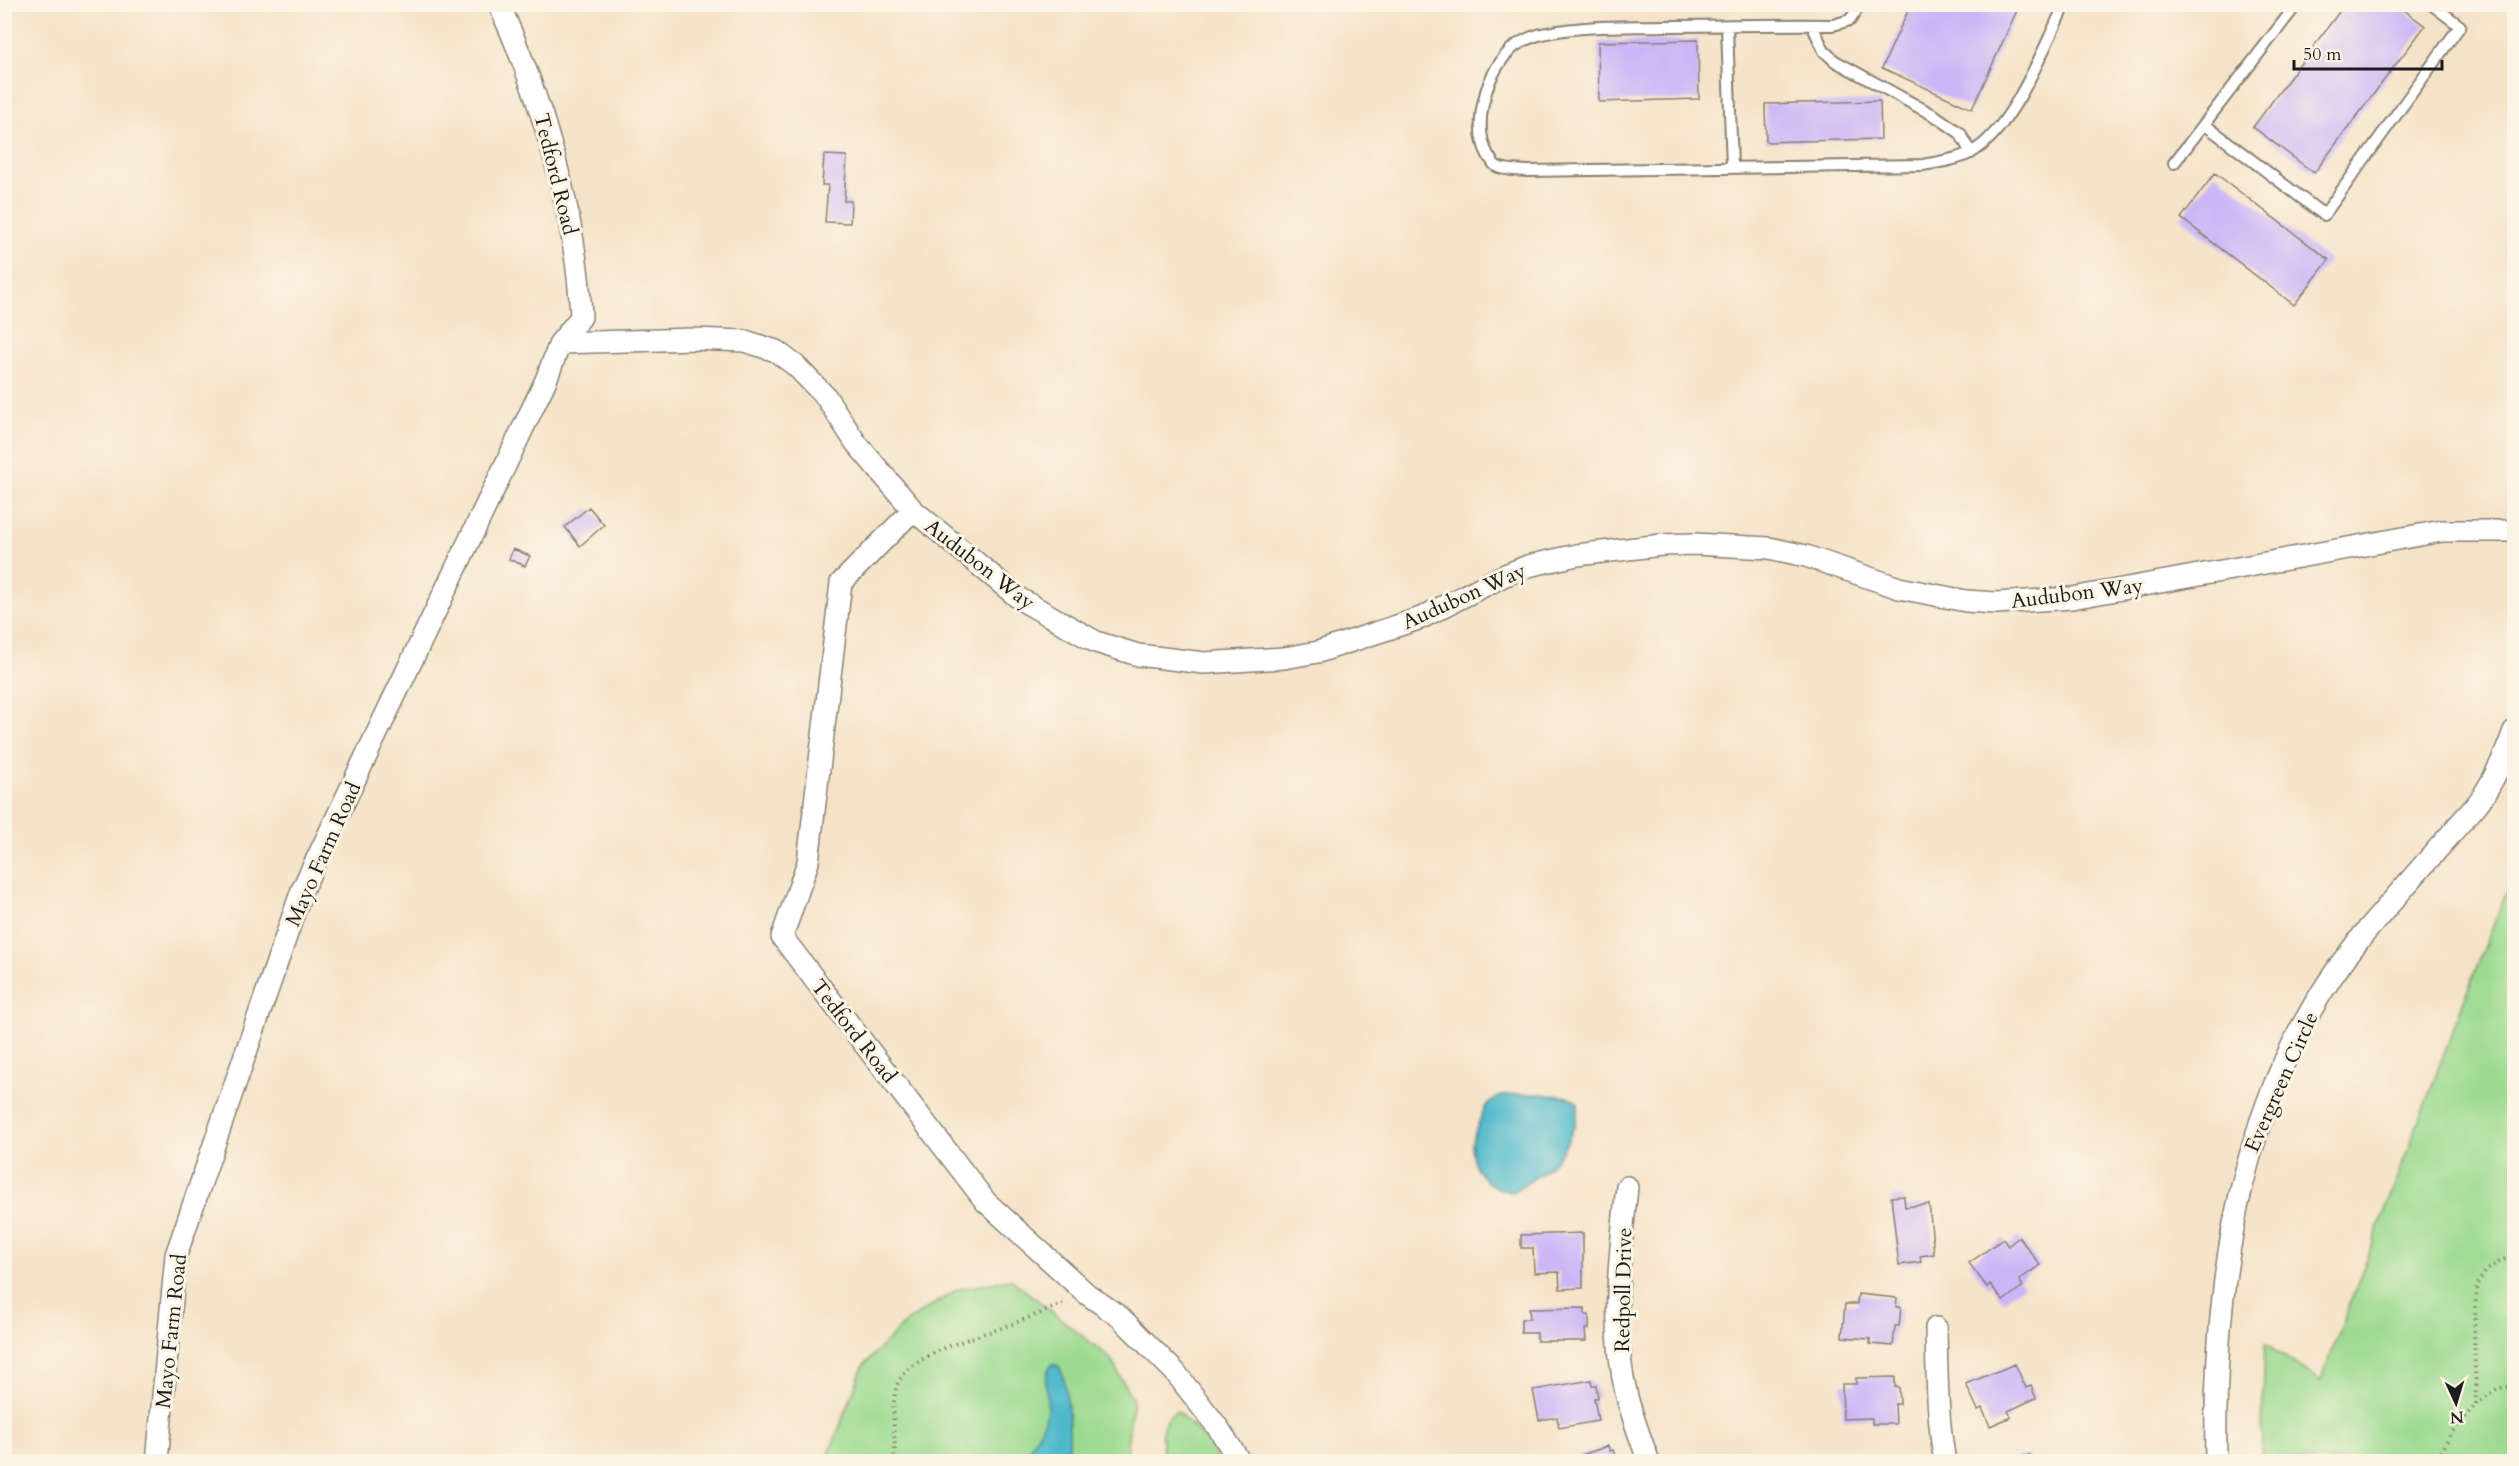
<svg xmlns="http://www.w3.org/2000/svg" width="2519" height="1466" font-family="Cardo,serif">
<style>
.green{fill:#9cda90;stroke:#5c7b56;stroke-width:1.5}
.water{fill:#4fb9cc;stroke:#366a74;stroke-width:1.5}
.building{fill:#cbb6f7}
.lines{fill:none;stroke-linecap:round;stroke-linejoin:round}
.service-casing{stroke:#888072;stroke-width:14}
.minor-casing{stroke:#888072;stroke-width:24}
.path{stroke:#888072;stroke-width:4;stroke-dasharray:1.5 4.5;stroke-linecap:butt}
.service{stroke:#fff;stroke-width:10}
.minor{stroke:#fff;stroke-width:21}
.labels{text-anchor:middle;stroke-width:6;stroke-linejoin:round;paint-order:stroke}
.street-label{font-size:21px;fill:#1c1c1c;stroke:#fcf5e5}
</style>
<rect width="100%" height="100%" fill="#fcf5e5"/>
<filter id="ink" filterUnits="userSpaceOnUse"><feTurbulence type="fractalNoise" baseFrequency=".0167" numOctaves="2"/><feDisplacementMap in="SourceGraphic" scale="12" xChannelSelector="R" yChannelSelector="G"/><feConvolveMatrix kernelMatrix="1 2 1 2 8 2 1 2 1" color-interpolation-filters="sRGB"/></filter>
<filter id="wash" filterUnits="userSpaceOnUse"><feTurbulence type="fractalNoise" baseFrequency=".008" numOctaves="4" result="noise"/><feDisplacementMap in="SourceGraphic" scale="24" xChannelSelector="R" yChannelSelector="G"/><feGaussianBlur stdDeviation="1.35" result="paint"/><feColorMatrix in="noise" values="0 0 0 0 0 0 0 0 0 0 0 0 0 0 0 0 0 1.4 0 .05"/><feComposite in="paint" operator="in"/></filter>
<g filter="url(#wash)">
<rect width="100%" height="100%" fill="#f5e3c9"/>
<path class="green" d="M2514 874V1461H2261L2265 1344 2321 1381 2475 971Z
M1011 1279 1110 1358 1133 1400 1125 1461 826 1462 863 1366 906 1322 956 1290Z
M1177 1411 1211 1446 1217 1461H1164C1161 1443 1157 1421 1177 1411Z"/>
<path class="water" d="M1540 1094 1570 1097 1578 1103C1579 1115 1575 1125 1570 1136 1557 1166 1540 1175 1513 1192 1493 1191 1475 1175 1472 1154 1470 1144 1475 1132 1479 1122 1482 1113 1485 1104 1494 1099 1506 1092 1526 1095 1540 1094Z
M1052 1364 1059 1366C1068 1382 1072 1443 1067 1461H1024C1029 1443 1045 1430 1047 1410 1049 1395 1041 1377 1052 1364Z"/>
<g id="blocks">
<path class="building" d="M1911 4H2020L1972 109 1882 68Z
M2345 4H2396L2425 26 2314 173 2253 127Z
M1698 40 1699 99 1599 102 1598 42Z
M1880 101 1881 139 1766 142 1765 104Z
M824 155 847 156 844 201H851L850 223 825 222 828 185H822Z
M2215 173 2329 260 2294 305 2181 218Z
M589 507 604 525 580 546 565 527Z
M513 549 530 556 525 566 509 559Z
M1904 1196 1905 1207 1929 1204 1934 1254 1920 1256 1921 1262 1899 1265 1891 1197Z
M1583 1233V1288L1560 1289 1559 1272 1534 1273 1533 1248H1521V1235Z
M2019 1237 2040 1265 2019 1280 2023 1286 2003 1301 1990 1284 1987 1287 1969 1263 2003 1239 2008 1246Z
M1858 1294 1897 1298 1896 1307H1901L1899 1326H1895L1893 1346 1870 1344V1339L1842 1337 1845 1304H1857Z
M1585 1308V1315H1589V1329H1585L1586 1341H1537V1333H1521V1319H1530L1529 1309Z
M2015 1364 2026 1388 2031 1386 2036 1398 2008 1411 2011 1417 1990 1426 1982 1408 1978 1410 1966 1384Z
M1895 1377V1387H1899L1900 1404H1895L1896 1424H1872V1418L1843 1419 1842 1384H1856V1378Z
M1591 1380 1592 1385H1596L1598 1398H1594L1598 1421 1559 1428 1557 1417 1539 1420 1533 1390Z
M1608 1446 1610 1451 1613 1450 1617 1462H1561Z
M2030 1455V1460L2043 1458V1462H1993Z"/>
</g>
</g>
<g filter="url(#ink)">
<use href="#blocks" fill-opacity="0" stroke="#888072" stroke-width="1.5"/>
<g class="lines">
<defs>
<path id="service" d="M1861 4 1850 20 1833 25C1777 24 1721 26 1665 26 1626 27 1585 25 1547 33 1530 36 1515 43 1504 57 1485 81 1472 126 1488 155 1491 159 1492 163 1496 166 1505 171 1517 170 1527 171L1923 165C1939 162 1957 160 1972 152 2013 129 2044 47 2065 4
M1812 25 1824 51 1835 61 1937 117 1960 133 1971 153
M1727 26 1732 168
M2204 124 2324 215 2460 26 2431 4
M2174 163 2297 4"/>
<path id="minor" d="M560 343 693 339 745 341 776 351 796 366 826 397 856 443 913 510 1020 599 1096 642 1138 655 1204 663 1284 658 1318 652 1421 618 1503 576 1528 566 1577 555 1662 545 1694 544 1769 548 1806 556 1899 588 1966 601 1996 603 2072 598 2442 531H2514
M913 510 841 583 808 862 782 937 986 1202 1087 1294 1120 1317 1175 1372 1219 1429 1240 1462
M1627 1187C1620 1255 1610 1329 1627 1397 1633 1419 1641 1440 1649 1462
M1936 1328C1937 1373 1937 1418 1945 1462
M157 1462 176 1255 302 890 546 380 560 343 581 317C577 214 541 98 499 4
M2216 1462C2213 1277 2240 1088 2359 940 2389 904 2420 869 2451 834 2461 821 2474 810 2483 796 2496 776 2506 753 2514 731"/>
</defs>
<use href="#service" class="service-casing"/>
<use href="#minor" class="minor-casing"/>
<path class="path" d="M2476 1404 2498 1388 2514 1387
M894 1462C897 1439 889 1404 898 1383 910 1354 979 1336 1007 1326 1027 1319 1047 1310 1067 1302
M2434 1462 2455 1428 2476 1404C2476 1379 2470 1295 2481 1278 2488 1266 2503 1261 2514 1254"/>
<use href="#service" class="service"/>
<use href="#minor" class="minor"/>
</g>
</g>
<g class="labels">
<g class="street-label">
<text transform="translate(556 174) rotate(76)" y="7">Tedford Road</text>
<text transform="translate(980 564) rotate(38)" y="7">Audubon Way</text>
<text transform="translate(2077 593) rotate(-7)" y="7">Audubon Way</text>
<text transform="translate(1464 596) rotate(-24)" y="7">Audubon Way</text>
<text transform="translate(323 854) rotate(-66)" y="7">Mayo Farm Road</text>
<text transform="translate(854 1031) rotate(52)" y="7">Tedford Road</text>
<text transform="translate(2281 1082) rotate(-66)" y="7">Evergreen Circle</text>
<text transform="translate(1623 1290) rotate(-89)" y="7">Redpoll Drive</text>
<text transform="translate(171 1331) rotate(-84)" y="7">Mayo Farm Road</text>
</g>
</g>
<rect width="2519" height="1466" fill="none" stroke="#fcf5e5" stroke-width="24"/>
<g transform="translate(2456 1403) rotate(176)" stroke="#fcf5e5" stroke-width="4.5" paint-order="stroke">
<path d="M0-4.5L10 22L0 15L-10 22Z" fill="#1c1c1c"/>
<text y="-9" font-size="16" font-weight="bold" text-anchor="middle" fill="#1c1c1c">N</text>
</g>
<path d="M2294 60v9h148v-9" fill="none" stroke="#1c1c1c" stroke-width="3"/>
<text x="2303" y="60" font-size="18" fill="#1c1c1c" stroke="#fcf5e5" stroke-width="4.5" paint-order="stroke">50 m</text>
</svg>
